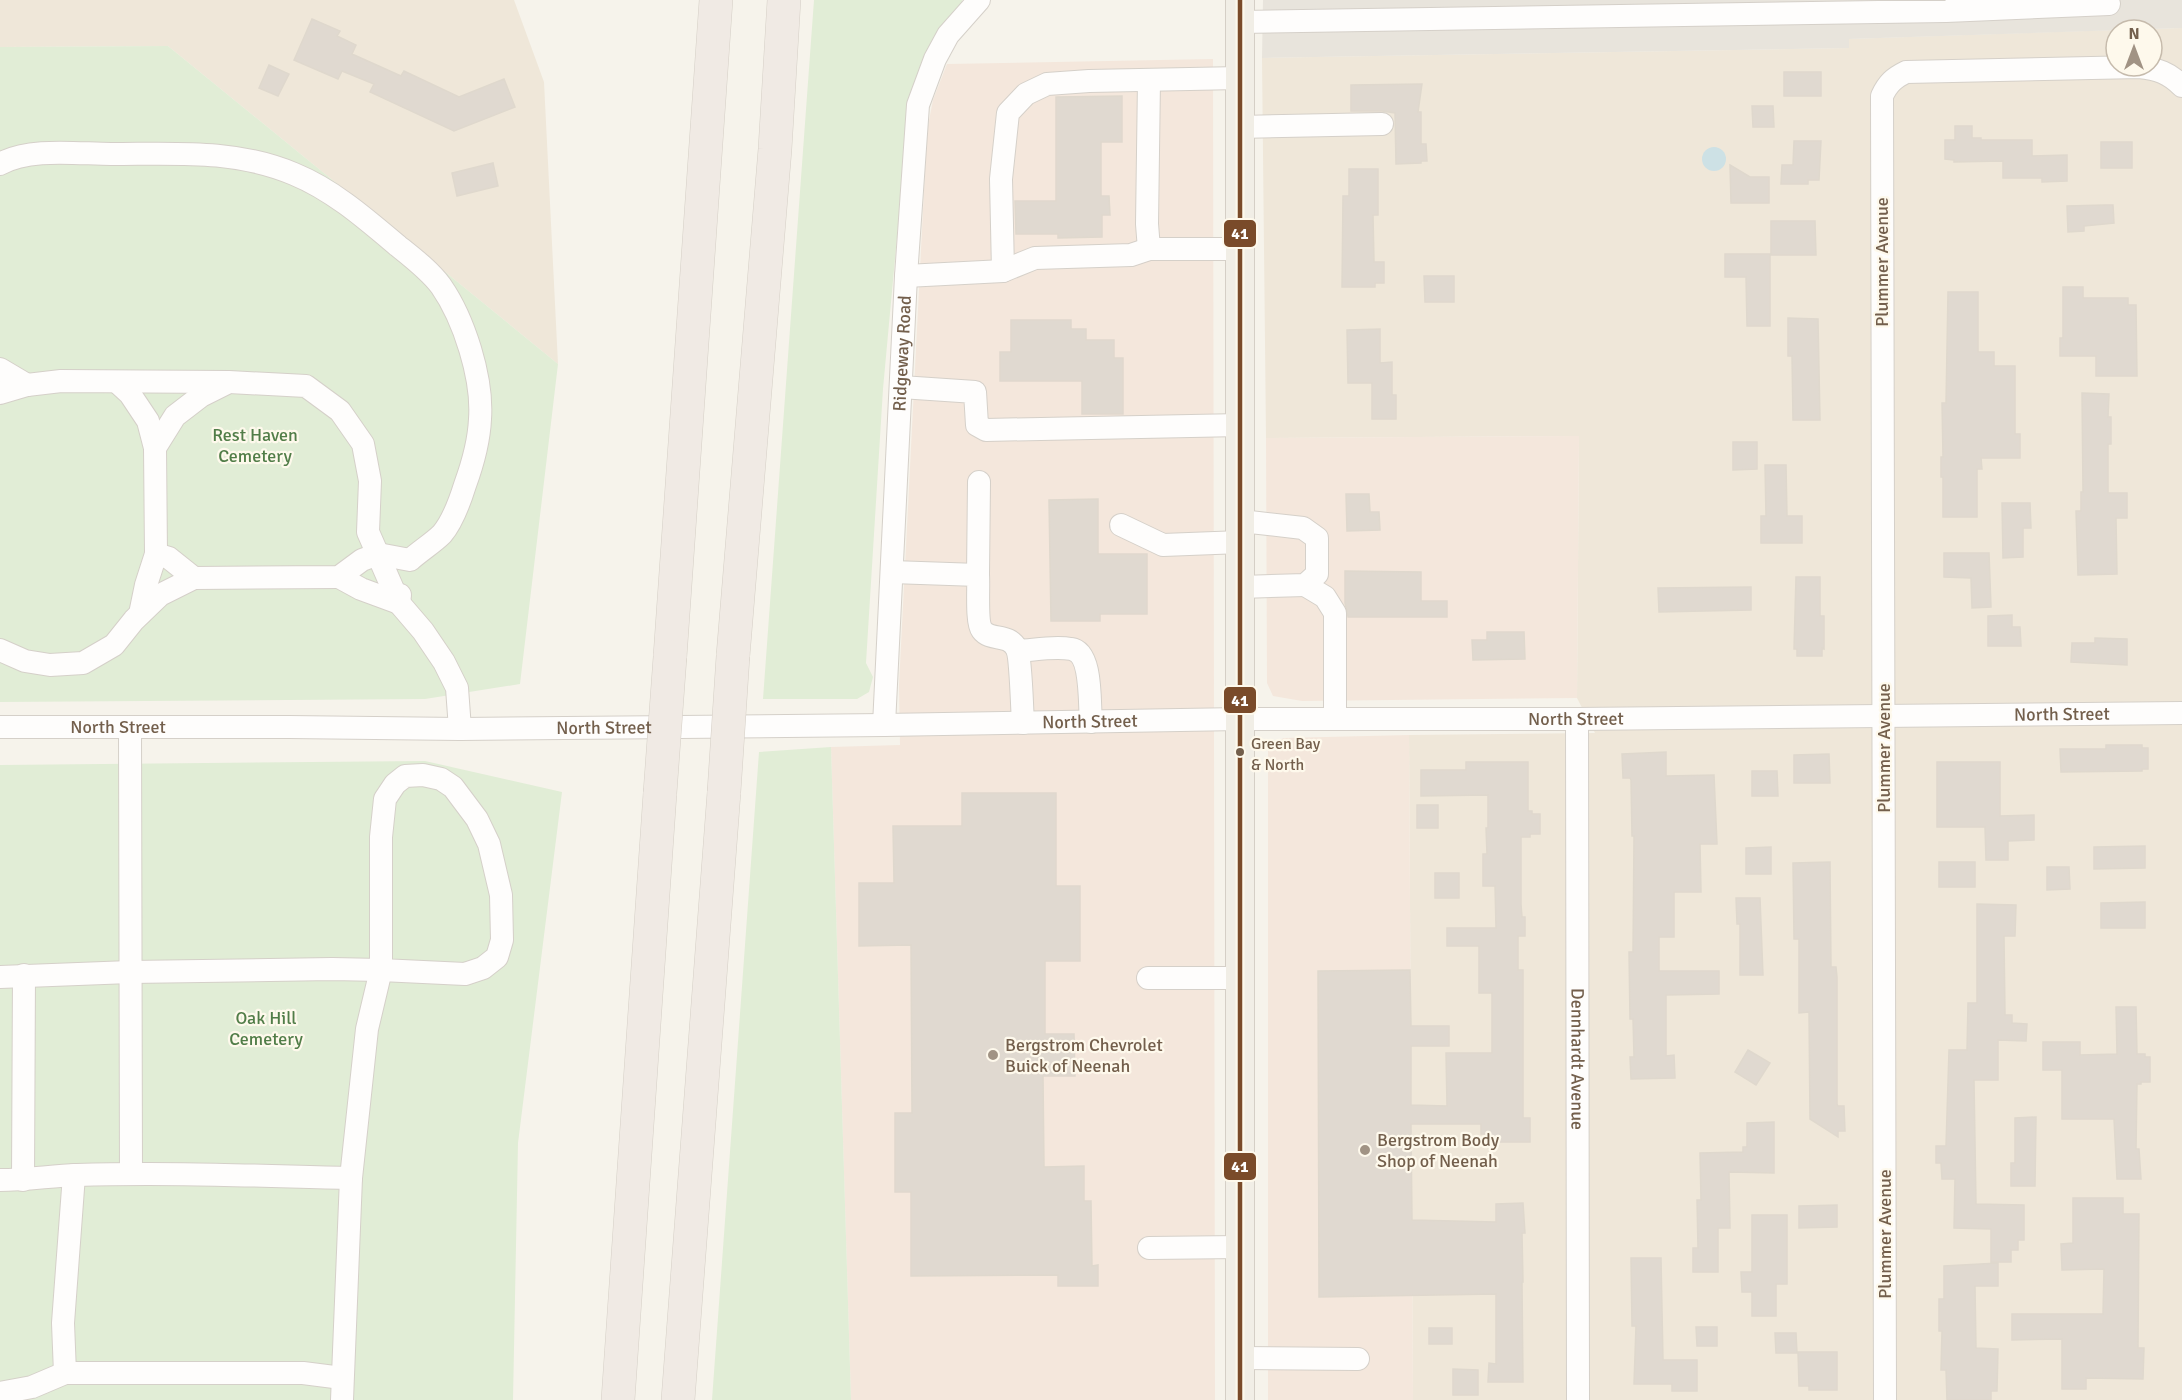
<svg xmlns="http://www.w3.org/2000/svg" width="2182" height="1400" font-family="Signika,sans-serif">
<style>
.residential{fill:#efe7d9}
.commercial{fill:#f4e7dc}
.industrial{fill:#e8e4dc}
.green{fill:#e1edd6}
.water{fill:#cde1e5}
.building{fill:#e0d9d0;stroke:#dfd8cd;stroke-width:1.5}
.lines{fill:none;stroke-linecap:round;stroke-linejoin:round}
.minor-casing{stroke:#d5d0c9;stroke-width:24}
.major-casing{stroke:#d5cfc6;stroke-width:30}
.highway-casing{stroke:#d5cfc6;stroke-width:34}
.minor{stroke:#fefdfc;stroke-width:22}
.major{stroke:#f1eee6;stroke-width:28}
.highway{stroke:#f0eae4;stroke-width:33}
.highway-bridge-casing{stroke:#d5cfc6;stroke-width:34;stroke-linecap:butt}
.highway-bridge{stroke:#f0eae4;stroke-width:33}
.bus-1-casing{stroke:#fef9ec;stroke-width:9}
.bus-1{stroke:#7a4b2a;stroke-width:4.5}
.bus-dot{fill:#735f4c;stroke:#fef9ec;stroke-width:2}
.poi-dot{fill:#a19384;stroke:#fef9ec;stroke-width:2}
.labels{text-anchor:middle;stroke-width:4.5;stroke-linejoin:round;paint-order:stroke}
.bus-label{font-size:16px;fill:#735f4c;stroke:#fef9ec;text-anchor:start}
.street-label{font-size:18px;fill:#735f4c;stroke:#fef9ec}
.park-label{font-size:18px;fill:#517d48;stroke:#fef9ec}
.poi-label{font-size:18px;fill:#735f4c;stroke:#fef9ec;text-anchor:start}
.line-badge{stroke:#fef9ec;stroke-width:2}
.badge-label{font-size:16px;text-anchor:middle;font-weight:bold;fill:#fff}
</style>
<rect width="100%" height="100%" fill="#f6f3eb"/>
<path class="residential" d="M0 0H514L544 82 558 364 168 46 0 47Z
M2182 28V1400H1413L1409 735 1595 733 1577 698 1579 436 1266 438 1262 58 1849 48 1848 39 2116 30V66H2152V30H2119Z"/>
<path class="commercial" d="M1213 59 1215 1400H851L831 747 900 745 899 685 927 131 933 100 947 64Z
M1579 436 1577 698 1302 701 1273 696 1267 683 1266 438Z
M1409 735 1413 1400H1268V749L1274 742 1284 738Z"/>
<path class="industrial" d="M1263 0H2182V28L1849 39V48L1262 58Z"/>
<path class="green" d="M814 0H962V7L905 150 883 389 866 663 873 677 869 692 857 699H763Z
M168 46 558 364 520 684 425 699 0 702V47Z
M831 747 851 1400H712L759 752Z
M425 761 562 792 518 1143 513 1400H0V765Z"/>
<path class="water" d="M1702 159a12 12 0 1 1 24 0a12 12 0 1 1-24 0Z"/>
<path class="building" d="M312 19 340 31 337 36 356 45 352 54 401 76 404 71 459 97 504 79 515 107 454 131 370 92 374 84 342 71 338 79 294 60Z
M269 65 289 74 278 96 259 88Z
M1784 72H1821V96H1784Z
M1422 84 1418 112H1421V144H1426L1427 161H1421V163L1396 164 1395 113 1382 111H1351V85Z
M1122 96V142H1101V196H1109L1110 215H1102V237L1058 238V234H1016L1015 201H1056V97Z
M1752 106H1773L1774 127H1753Z
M1955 126H1972V138H1981V140H2032V156L2067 155V181L2042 182V178H2003V161L1954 162V160L1945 159V140H1955Z
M1794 141H1821L1819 180H1808V184H1781L1782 165H1793Z
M2101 142H2132V168H2101Z
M493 163 498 186 457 196 452 173Z
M1730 165 1750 177H1769V203H1731Z
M1349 169H1378V215H1373L1374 262H1384V283H1375V287H1342L1343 196H1349Z
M2105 205H2113L2114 223 2084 226V231L2068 232 2067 206Z
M1771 221H1815L1816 255H1771Z
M1725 254H1770V326H1747L1746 277H1725Z
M1424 276H1454V302H1425Z
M2063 287H2083V298H2128V305H2136L2137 376H2096V356H2060V338H2063Z
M1948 292H1978V352H1994V366H2015V434H2020V458H1981L1982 469H1977V517H1943V477H1941V457H1943L1942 403H1946Z
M1788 318 1818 319 1820 420H1793L1792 356H1788Z
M1011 320H1071V329H1086V340H1114V358H1123V414H1082V381H1000V352H1011Z
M1380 329V363L1392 362V395H1396V419H1372V383H1348L1347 330Z
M2082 393 2109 394 2108 417H2111V444H2108V493H2127V518H2116L2117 574 2078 575 2076 511H2081V492H2083Z
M1733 442H1757V469L1733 470Z
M1765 465H1786L1787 516H1802V543H1761V516H1766Z
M1346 494H1369L1370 512H1379L1380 530 1347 531Z
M1098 499V554H1147V614H1100V621H1051L1049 500Z
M2002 503H2030L2031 528H2023V557L2003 558Z
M1944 553H1989L1991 607 1972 608 1971 578 1944 577Z
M1345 571 1421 572V601H1447V617H1348L1345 603Z
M1796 577H1820V616H1824V649L1822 648V656H1797V649H1794Z
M1751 587V610L1659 612 1658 588Z
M2012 615V627H2020L2021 646H1988V616Z
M1487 632H1524L1525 659 1473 660 1472 640H1487Z
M2095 638 2127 639V665L2071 662 2072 643H2095Z
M2106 745H2142V748H2148V769H2142V771L2061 772 2060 749H2106Z
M1666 752V776L1714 775 1717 844H1700L1701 892H1674V937H1659V971H1719V994L1666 995V1056L1674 1055 1675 1078 1631 1079 1630 1057H1634L1633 1019H1630L1629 952H1633L1634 836H1632L1631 780 1630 778H1623L1622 754Z
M1829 754 1830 783H1794V755Z
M1466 762H1528V811H1532V814H1540V834H1530V837H1521V904L1522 917H1525V936H1518V970H1523V1118H1530V1142H1489V1134H1481V1124H1411L1412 1220 1496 1222V1204L1523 1203 1525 1233H1522L1523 1282H1522L1523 1382H1488L1489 1363 1496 1364V1294L1319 1297 1318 971 1410 970 1411 1026H1449V1046H1411V1105L1447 1106 1446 1053H1492V993H1479V946H1447V928H1496L1495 886H1483V854H1487L1486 828H1488V795L1421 796V770H1466Z
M1937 762H2000V816L2034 815V840L2008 841V860H1986L1985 827H1937Z
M1752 771H1777L1778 796H1752Z
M962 793H1056V886H1080V961H1045V1034H1074L1075 1076H1043L1044 1167 1084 1166V1201H1091L1092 1266 1098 1265V1286H1058V1275L911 1276V1192H895V1113H912L911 945 859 946V883H894L893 826H962Z
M1417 805H1438V828H1417Z
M2145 846V868L2094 869V847Z
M1771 847V874H1746V848Z
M1830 862 1831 967H1836L1837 977V1104L1838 1106H1844L1845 1131H1838V1137L1810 1119 1809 1012 1799 1013V939H1794L1793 863Z
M1939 862H1975V887H1939Z
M2047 867H2069L2070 889 2047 890Z
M1435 873H1459V898H1435Z
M1736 898H1760L1763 975H1740V924H1737Z
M2145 902V928H2101V903Z
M1977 904 2016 905 2015 936H2004L2005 1015H2012V1023L2027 1024 2026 1041 1998 1040V1080H1974L1976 1204 2024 1205V1240H2018V1250H2011V1262H1991V1229L1954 1228 1955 1179H1942L1941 1163H1936V1146H1946L1949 1050H1967L1968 1003H1977Z
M2116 1007H2136L2137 1054H2145V1057H2150V1082H2141V1084H2137L2136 1149H2139L2141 1179H2117L2114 1119H2062V1070H2043V1042H2080V1055L2117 1054Z
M1748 1050 1770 1063 1756 1085 1735 1072Z
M2036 1117 2035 1186H2011V1163H2015V1118Z
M1774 1122V1173L1729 1172 1730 1228H1718V1272H1693V1248H1698L1697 1200H1701L1700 1153 1743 1152V1147H1747V1123Z
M2073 1198H2123V1214H2139L2138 1348H2144L2143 1379 2086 1378V1389H2062V1339L2012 1340V1314H2103L2104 1269 2062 1270 2061 1244 2073 1243Z
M1837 1205V1227L1799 1228V1206Z
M1752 1215H1787V1284H1776V1316H1752V1292H1742L1741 1272H1752Z
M1631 1258H1661L1663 1360H1697V1391H1672V1384H1634L1636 1326H1632Z
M1998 1263V1286H1975L1976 1348 1998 1349 1997 1391H1991V1400H1947L1946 1370H1941L1942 1331H1939V1299H1944V1266Z
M1696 1327H1717V1346H1697Z
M1429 1328H1452V1344H1429Z
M1775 1333H1796L1797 1353H1776Z
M1798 1352H1837V1390H1809V1386H1799Z
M1453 1369 1478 1370V1395H1453Z"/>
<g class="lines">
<defs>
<g id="minor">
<path d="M1240 22 1946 11 2109 4"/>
<path d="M1149 80 1147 224 1149 249"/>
<path d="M1240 127 1382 124"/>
<path d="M0 164C29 147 79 154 111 154 174 154 235 149 294 174 333 190 366 219 398 246 413 258 430 271 441 286 464 319 483 378 480 419 479 442 473 463 465 485 460 501 453 521 442 534 433 543 420 551 410 560L378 554 362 560 339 577 194 578 160 595 134 620 114 645 83 663 50 665 25 661 0 650"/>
<path d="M1003 271 1001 179 1008 113 1026 94 1047 84 1089 81 1240 78"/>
<path d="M906 276 1003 271 1035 258 1131 255 1149 249H1241"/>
<path d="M0 369 27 385"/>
<path d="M117 382 130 394 148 421 155 448 156 554 146 585 140 614"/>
<path d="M901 387 975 392 977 425 986 430 1241 425"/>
<path d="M0 393 27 385 61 381 229 382 306 386 340 411 363 444 370 481 368 532 399 603 423 631 444 662 457 688 460 729"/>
<path d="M155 448 175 416 201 396 225 384"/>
<path d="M1241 521 1303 528 1317 538V574L1305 585 1241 587"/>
<path d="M1121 525 1163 545 1241 542"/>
<path d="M156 554 169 558 194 578"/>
<path d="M892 572 978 575C979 586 976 622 982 630 991 642 1008 632 1017 649 1021 658 1022 710 1023 723"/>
<path d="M978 575 979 482"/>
<path d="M339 577 361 589 399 603 400 595"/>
<path d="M1305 585 1325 597 1335 613V719"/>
<path d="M1018 651C1035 650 1054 646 1071 649 1093 652 1089 704 1091 722"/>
<path id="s1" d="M1577 719 1578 1400"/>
<path id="s2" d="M884 725 906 276 918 105 935 59 948 35 979 0"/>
<path id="s3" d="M0 727H289L460 729 884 725 1240 719H1577L2182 713"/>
<path d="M130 727 131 1174"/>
<path d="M0 977 130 972 332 969 381 970 465 974 483 968 497 957 502 940 501 895 489 844 477 819 453 787 441 779 423 775 405 776 395 784 385 799 381 837V970L367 1029 351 1178 342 1400"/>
<path d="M1148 978H1240"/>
<path d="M0 1180C26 1180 51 1176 77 1175 168 1172 260 1176 351 1178"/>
<path d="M23 1180 24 975"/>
<path d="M1149 1248 1240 1247"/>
<path d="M1240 1358 1358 1359"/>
<path d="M65 1373 63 1323 74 1175"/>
<path d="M0 1393 32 1387 65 1373H303L342 1378"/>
<path d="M1885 1400C1885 966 1881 531 1882 96 1888 83 1894 78 1906 72L2139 67C2158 69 2169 73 2182 86"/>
</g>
<path id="major" d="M1240 0V1400"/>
<path id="highway" d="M733 656 775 149 784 0
M670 657 716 0
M618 1400 660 793
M678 1400 724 792"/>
</defs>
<use href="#minor" class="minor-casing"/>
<use href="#major" class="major-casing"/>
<use href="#highway" class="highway-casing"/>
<use href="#minor" class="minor"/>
<use href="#major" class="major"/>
<use href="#highway" class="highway"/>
<defs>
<path id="highway-bridge" d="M724 792 733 656
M660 793 670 657"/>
</defs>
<use href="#highway-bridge" class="highway-bridge-casing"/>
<use href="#highway-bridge" class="highway-bridge"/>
<defs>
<path id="bus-1" d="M1240 0V1400"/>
</defs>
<use href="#bus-1" class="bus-1-casing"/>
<use href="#bus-1" class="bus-1"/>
</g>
<circle class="bus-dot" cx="1240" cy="752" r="5"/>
<g class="poi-dot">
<circle cx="993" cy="1055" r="6"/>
<circle cx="1365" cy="1150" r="6"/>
</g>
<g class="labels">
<g class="bus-label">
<text x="1251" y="749">Green Bay<tspan x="1251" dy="21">&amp; North</tspan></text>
</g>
<g class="street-label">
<text transform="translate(1882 262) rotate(-90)" y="6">Plummer Avenue</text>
<text dy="6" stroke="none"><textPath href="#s2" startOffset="372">Ridgeway Road</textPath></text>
<text dy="6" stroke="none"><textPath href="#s3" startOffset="2062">North Street</textPath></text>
<text dy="6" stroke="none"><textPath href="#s3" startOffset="1576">North Street</textPath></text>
<text dy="6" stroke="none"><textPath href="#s3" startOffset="1090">North Street</textPath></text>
<text dy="6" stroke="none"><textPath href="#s3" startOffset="118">North Street</textPath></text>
<text dy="6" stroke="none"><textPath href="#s3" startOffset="604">North Street</textPath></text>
<text transform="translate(1884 748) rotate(-90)" y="6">Plummer Avenue</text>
<text dy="6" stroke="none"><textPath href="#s1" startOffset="340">Dennhardt Avenue</textPath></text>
<text transform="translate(1885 1234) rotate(-90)" y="6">Plummer Avenue</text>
</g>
<g class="park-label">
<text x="255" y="441">Rest Haven<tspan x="255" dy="21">Cemetery</tspan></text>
<text x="266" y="1024">Oak Hill<tspan x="266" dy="21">Cemetery</tspan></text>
</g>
<g class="poi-label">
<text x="1005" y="1051">Bergstrom Chevrolet<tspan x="1005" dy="21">Buick of Neenah</tspan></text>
<text x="1377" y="1146">Bergstrom Body<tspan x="1377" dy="21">Shop of Neenah</tspan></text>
</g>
</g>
<g class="line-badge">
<rect x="1223" y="219" width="34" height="29" rx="6" fill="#7a4b2a"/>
<rect x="1223" y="686" width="34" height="28" rx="6" fill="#7a4b2a"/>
<rect x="1223" y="1152" width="34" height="29" rx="6" fill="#7a4b2a"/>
</g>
<g class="badge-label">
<text x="1240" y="239">41</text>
<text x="1240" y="706">41</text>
<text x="1240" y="1172">41</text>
</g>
<g transform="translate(2134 48)"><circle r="28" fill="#fef9ec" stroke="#c6bbac" stroke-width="1.5"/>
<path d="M0-4.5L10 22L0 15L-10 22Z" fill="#a19384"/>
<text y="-9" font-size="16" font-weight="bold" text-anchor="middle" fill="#735f4c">N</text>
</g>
</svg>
